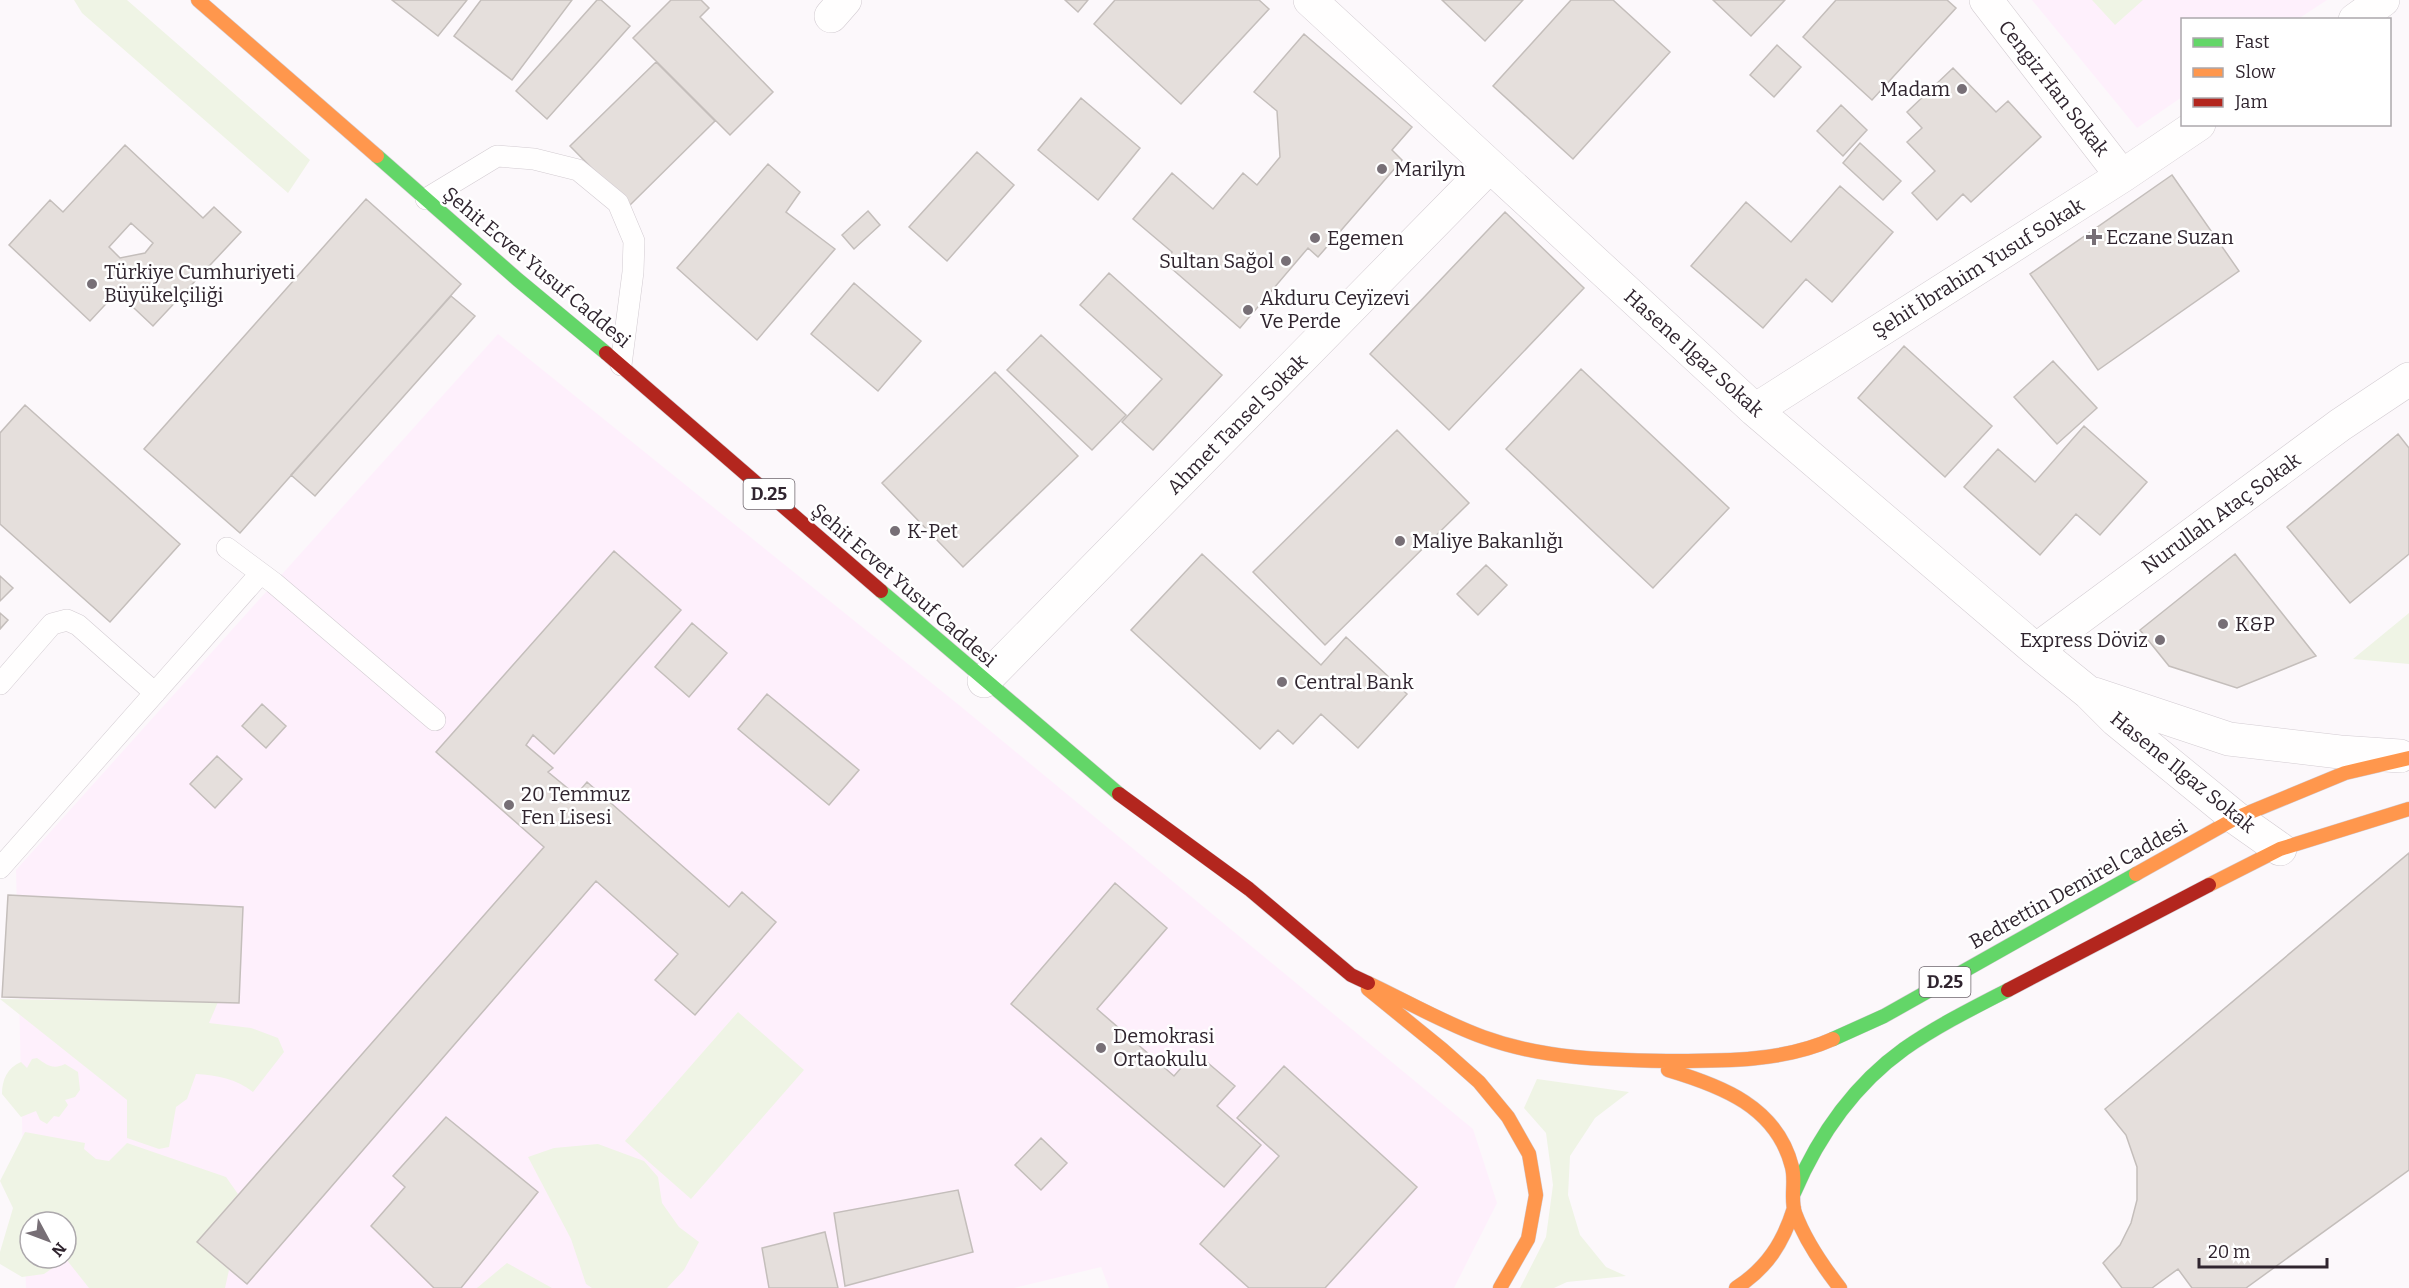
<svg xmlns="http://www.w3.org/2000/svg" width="2409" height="1288" font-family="Bitter,serif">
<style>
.built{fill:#fef0fc;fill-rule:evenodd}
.green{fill:#eff4e5;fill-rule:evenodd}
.building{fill:#e5dfdc;stroke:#c4bebb;stroke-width:1.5;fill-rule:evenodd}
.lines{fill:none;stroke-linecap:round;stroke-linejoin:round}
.lane-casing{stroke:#d3ccd2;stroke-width:22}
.street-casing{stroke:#d3ccd2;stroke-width:34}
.fast-casing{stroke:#d3ccd2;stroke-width:15}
.slow-casing{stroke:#d3ccd2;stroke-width:15}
.jam-casing{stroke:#d3ccd2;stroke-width:15}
.lane{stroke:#fffefe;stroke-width:21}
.street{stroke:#fffefe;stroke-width:33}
.fast{stroke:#63d668;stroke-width:14}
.slow{stroke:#ff974d;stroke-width:14}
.jam{stroke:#b3261e;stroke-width:14}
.poi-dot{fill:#776f76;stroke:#fff;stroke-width:2}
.labels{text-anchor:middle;stroke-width:5;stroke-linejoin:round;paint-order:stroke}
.shield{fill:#fff;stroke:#6e666d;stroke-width:1.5}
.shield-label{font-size:18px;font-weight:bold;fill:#30252f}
.street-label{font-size:20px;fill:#30252f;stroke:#fff}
.poi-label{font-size:20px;fill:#30252f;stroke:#fff;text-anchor:start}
</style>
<rect width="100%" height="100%" fill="#fcf8fb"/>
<path class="built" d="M2032 0H2327L2298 19 2182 20V97L2137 128Z
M498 334 959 705 1473 1129 1497 1203 1454 1288H1109L1101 1267 1014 1288H26L16 870ZM30 1222H66V1258H30Z"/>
<path class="green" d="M74 0H127L310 160 288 193 82 13Z
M2092 0H2143L2115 25Z
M2409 613V664L2353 659Z
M0 999 218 1002 209 1023 251 1028 278 1038 284 1052 253 1092C236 1079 217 1075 196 1074L187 1099 176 1107 169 1147 159 1149 127 1138V1100Z
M738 1012 804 1070 691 1199 625 1141Z
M37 1058C47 1065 53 1070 65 1064L78 1072 80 1090 75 1097 65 1100 68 1105 59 1117 54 1116 47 1124 40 1120 36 1111 21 1117 2 1094C2 1080 7 1068 21 1062L27 1068 32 1059Z
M1537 1079 1629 1092 1595 1118 1570 1156 1568 1195 1580 1235 1606 1267 1626 1276 1567 1282 1554 1288H1520L1546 1237 1553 1185 1546 1133 1524 1108Z
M25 1132 85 1143 84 1149 96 1159 109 1161 127 1143 226 1177 238 1194 197 1242 229 1270 225 1288H89L66 1259 44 1274 22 1277 0 1264V1252L13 1208 0 1181ZM30 1222H66V1258H30Z
M598 1144 644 1161 658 1177 662 1203 679 1227 699 1242 684 1270 667 1288H592L586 1284 571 1239 528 1157 554 1148Z
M507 1263 552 1288H477Z"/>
<path class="building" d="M392 0H467L438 36Z
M481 0H572L512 80 454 36Z
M597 0H601L630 26 547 119 516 91Z
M671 0H701L709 8 700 17 773 92 730 135 633 38Z
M1065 0H1088L1078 12Z
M1115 0H1259L1269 9 1181 104 1094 24Z
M1442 0H1523L1485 41Z
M1571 0H1613L1670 52 1573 159 1493 86Z
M1713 0H1785L1751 36Z
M1836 0H1947L1956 8 1872 100 1803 37Z
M1304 34 1412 127 1392 150 1402 160 1318 257 1308 248 1240 328 1164 262 1172 252 1133 219 1172 173 1213 209 1243 173 1257 185 1280 157 1277 111 1254 92Z
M1777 45 1801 67 1774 97 1750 75Z
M656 62 715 121 629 206 570 146Z
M1953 68 1996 112 2008 101 2041 137 1971 202 1963 194 1937 220 1912 193 1935 171 1907 142 1922 128 1907 112Z
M1081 98 1140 148 1098 200 1038 150Z
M1841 105 1867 130 1843 156 1817 131Z
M1860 143 1901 181 1883 200 1843 163Z
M125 145 203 218 214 207 241 232 153 326 117 292 90 321 9 245 50 200 63 212ZM131 223 153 243 145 253 120 258 109 247Z
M977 152 1014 185 947 261 909 227Z
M768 164 800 192 786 212 835 249 757 340 677 268Z
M2172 175 2239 271 2098 370 2030 274Z
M1840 186 1893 232 1832 302 1806 279 1763 328 1691 266 1746 202 1791 242Z
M366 199 461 284 240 533 144 449Z
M868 211 880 225 854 249 842 235Z
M1505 212 1584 288 1449 430 1370 354Z
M1109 273 1222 375 1153 450 1122 422 1162 379 1080 305Z
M854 283 921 341 878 391 811 334Z
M451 296 475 316 315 496 291 475Z
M1041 335 1126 415 1092 450 1007 370Z
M1904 346 1992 426 1945 477 1858 398Z
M2053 361 2097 408 2057 444 2014 397Z
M1581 369 1729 508 1653 588 1506 449Z
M995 372 1078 456 963 567 882 483Z
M25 405 180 544 110 622 0 524V433Z
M2084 426 2147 482 2100 535 2076 514 2040 555 1964 487 1998 449 2035 482Z
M1397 430 1469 503 1325 645 1253 572Z
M2398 434 2409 448V554L2350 603 2287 527Z
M614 551 681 610 554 754 533 735 526 745 553 768 548 772 576 795 587 782 729 907 742 892 776 922 695 1015 655 980 678 954 596 881 247 1284 197 1242 544 847 436 752Z
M1202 554 1321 665 1346 637 1407 694 1358 748 1321 714 1293 744 1278 730 1260 749 1131 630Z
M2235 554 2316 656 2237 688 2169 666 2140 630Z
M1486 565 1507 585 1478 615 1457 594Z
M0 576 13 588 0 601Z
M0 613 8 620 0 629Z
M692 623 727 653 689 697 655 667Z
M767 694 859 770 829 805 738 729Z
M262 704 286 726 266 748 242 726Z
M217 756 242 779 215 808 190 784Z
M2409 853V1170L2246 1288H2192L2178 1269 2152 1288H2122L2103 1263 2120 1245 2131 1223 2137 1200V1167L2126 1135 2105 1109Z
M1115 883 1167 928 1097 1009 1174 1076 1195 1052 1235 1086 1217 1106 1261 1145 1224 1187 1011 1004Z
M8 895 243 907 239 1003 2 997Z
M1284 1066 1417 1187 1325 1288H1249L1200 1244 1279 1156 1237 1118Z
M446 1117 538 1192 461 1288H434L371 1226 405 1187 393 1176Z
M1041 1138 1067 1163 1041 1190 1015 1165Z
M958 1190 973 1252 845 1286 834 1213Z
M825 1232 838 1288H769L762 1248Z"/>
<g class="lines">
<defs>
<path id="lane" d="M426 199 497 156 534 159 578 170 618 203 634 241 633 272 621 365
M227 548 274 583 435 720
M0 684 52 624 67 620 78 625 155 693
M0 868 260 574"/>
<path id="street" d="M1310 0 1755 410 2036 650 2089 693 2116 720 2236 818 2280 849
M1986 0 2122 176
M831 16 845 0
M2355 20 2383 0
M1755 410 2122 176 2199 124
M2036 650 2340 425 2409 379
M984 681 1490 166
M2094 694 2229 739 2340 752 2400 756"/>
<path id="fast" d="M377 156 517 279 606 353
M881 591 1119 794
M1833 1039 1884 1016 2136 874
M1794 1193C1818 1137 1854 1085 1904 1049 1937 1026 1973 1008 2008 990"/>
<path id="slow" d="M198 0 377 156
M2136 874 2236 818 2345 773 2409 758
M2209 885 2280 849 2409 809
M1368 983C1406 1001 1444 1023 1483 1037 1543 1059 1605 1060 1667 1061 1722 1061 1782 1062 1833 1039
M1368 989 1443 1050 1479 1082 1508 1117 1529 1154 1536 1195 1528 1239 1500 1288
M1668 1070C1722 1086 1777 1107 1792 1167 1796 1182 1790 1198 1795 1213 1805 1240 1822 1265 1840 1288
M1736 1288C1767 1268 1783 1243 1794 1208"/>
<path id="jam" d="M606 353 881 591
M1119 794 1249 889 1351 975 1368 983
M2008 990 2209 885"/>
</defs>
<use href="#lane" class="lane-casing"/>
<use href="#street" class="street-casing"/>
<use href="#fast" class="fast-casing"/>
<use href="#slow" class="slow-casing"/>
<use href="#jam" class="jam-casing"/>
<use href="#lane" class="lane"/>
<use href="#street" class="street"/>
<use href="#fast" class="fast"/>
<use href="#slow" class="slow"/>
<use href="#jam" class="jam"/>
</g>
<g class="poi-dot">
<circle cx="1962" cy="89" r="6"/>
<circle cx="1382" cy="169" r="6"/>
<path d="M2091 228h6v6h6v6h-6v6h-6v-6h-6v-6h6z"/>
<circle cx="1315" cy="238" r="6"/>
<circle cx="1286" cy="261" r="6"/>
<circle cx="92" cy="284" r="6"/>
<circle cx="1248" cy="310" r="6"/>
<circle cx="895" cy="531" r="6"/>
<circle cx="1400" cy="541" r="6"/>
<circle cx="2223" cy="624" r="6"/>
<circle cx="2160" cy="640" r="6"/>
<circle cx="1282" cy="682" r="6"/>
<circle cx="509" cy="805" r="6"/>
<circle cx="1101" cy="1048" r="6"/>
</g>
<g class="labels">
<g class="shield">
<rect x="743.5" y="479" width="51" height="30" rx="4.5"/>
<rect x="1919.5" y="967" width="51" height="30" rx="4.5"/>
</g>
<g class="shield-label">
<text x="769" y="500">D.25</text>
<text x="1945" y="988">D.25</text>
</g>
<g class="street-label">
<text transform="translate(2054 88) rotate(52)" y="7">Cengiz Han Sokak</text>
<text transform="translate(537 267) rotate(40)" y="7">Şehit Ecvet Yusuf Caddesi</text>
<text transform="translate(1978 268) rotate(-32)" y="7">Şehit İbrahim Yusuf Sokak</text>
<text transform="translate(1694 353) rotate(42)" y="7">Hasene Ilgaz Sokak</text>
<text transform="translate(1237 424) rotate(-45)" y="7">Ahmet Tansel Sokak</text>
<text transform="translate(2221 513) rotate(-36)" y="7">Nurullah Ataç Sokak</text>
<text transform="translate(904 585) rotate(41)" y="7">Şehit Ecvet Yusuf Caddesi</text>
<text transform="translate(2183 772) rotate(39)" y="7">Hasene Ilgaz Sokak</text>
<text transform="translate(2078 884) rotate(-29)" y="7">Bedrettin Demirel Caddesi</text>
</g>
<g class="poi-label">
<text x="1950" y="96" text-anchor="end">Madam</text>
<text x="1394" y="176">Marilyn</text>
<text x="2106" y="244">Eczane Suzan</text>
<text x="1327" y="245">Egemen</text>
<text x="1274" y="268" text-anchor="end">Sultan Sağol</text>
<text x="104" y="279">Türkiye Cumhuriyeti<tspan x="104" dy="23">Büyükelçiliği</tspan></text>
<text x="1260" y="305">Akduru Ceyïzevi<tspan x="1260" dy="23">Ve Perde</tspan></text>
<text x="907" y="538">K-Pet</text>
<text x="1412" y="548">Maliye Bakanlığı</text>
<text x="2235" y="631">K&amp;P</text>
<text x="2148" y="647" text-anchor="end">Express Döviz</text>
<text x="1294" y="689">Central Bank</text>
<text x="521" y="801">20 Temmuz<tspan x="521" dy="23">Fen Lisesi</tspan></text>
<text x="1113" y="1043">Demokrasi<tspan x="1113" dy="23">Ortaokulu</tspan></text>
</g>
</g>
<rect x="2181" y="18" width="210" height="108" fill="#ffffff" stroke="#aca8ac" stroke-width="1.5"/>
<rect x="2193" y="38" width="30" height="9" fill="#63d668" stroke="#aca8ac" stroke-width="1.5"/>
<text x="2235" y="48" font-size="18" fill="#30252f">Fast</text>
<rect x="2193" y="68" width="30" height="9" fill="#ff974d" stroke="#aca8ac" stroke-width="1.5"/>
<text x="2235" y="78" font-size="18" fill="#30252f">Slow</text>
<rect x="2193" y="98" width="30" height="9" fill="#b3261e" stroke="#aca8ac" stroke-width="1.5"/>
<text x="2235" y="108" font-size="18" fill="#30252f">Jam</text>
<g transform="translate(48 1240) rotate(131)"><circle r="28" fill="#ffffff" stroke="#aca8ac" stroke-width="1.5"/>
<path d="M0-4.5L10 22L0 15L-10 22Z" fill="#776f76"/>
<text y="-9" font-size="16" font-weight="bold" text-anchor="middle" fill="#30252f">N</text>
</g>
<path d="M2199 1258v9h128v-9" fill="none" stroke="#30252f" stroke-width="3"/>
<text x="2208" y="1258" font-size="18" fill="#30252f" stroke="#ffffff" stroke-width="4.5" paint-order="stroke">20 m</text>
</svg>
